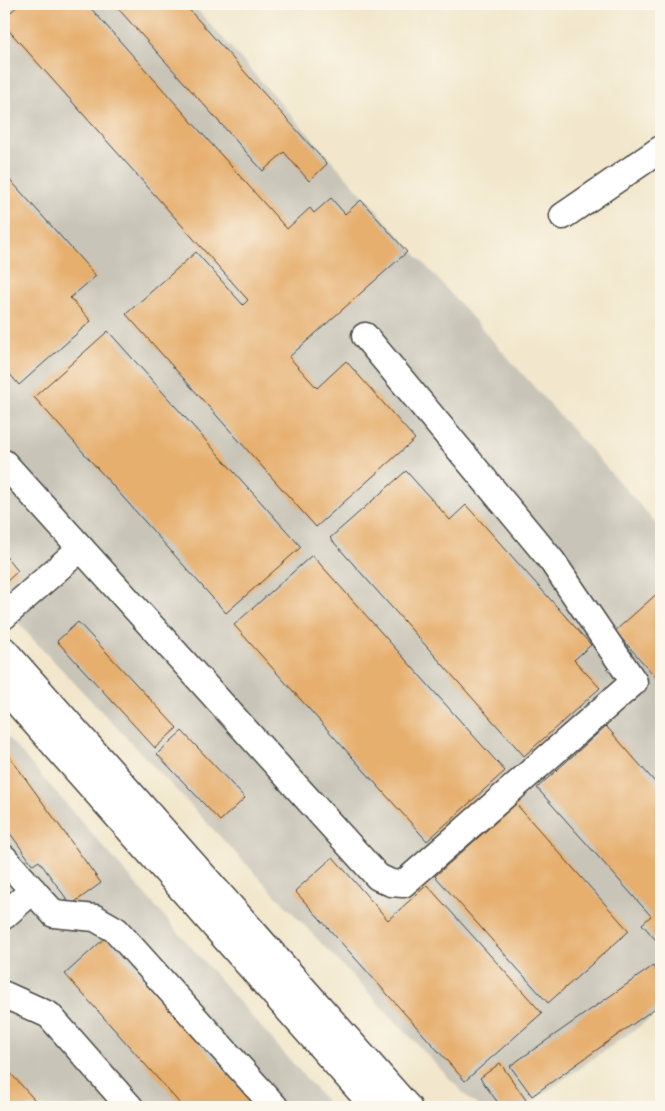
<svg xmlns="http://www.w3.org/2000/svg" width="665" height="1111" font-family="Pangolin,sans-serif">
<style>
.industrial{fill:#c8c4b8}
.building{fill:#e6af6e}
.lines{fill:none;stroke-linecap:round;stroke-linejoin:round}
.minor-casing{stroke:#494743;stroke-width:29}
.minor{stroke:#fff;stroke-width:26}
</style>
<rect width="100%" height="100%" fill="#fbf7ec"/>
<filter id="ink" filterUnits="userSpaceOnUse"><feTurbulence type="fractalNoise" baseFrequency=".02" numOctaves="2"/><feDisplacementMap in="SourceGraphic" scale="10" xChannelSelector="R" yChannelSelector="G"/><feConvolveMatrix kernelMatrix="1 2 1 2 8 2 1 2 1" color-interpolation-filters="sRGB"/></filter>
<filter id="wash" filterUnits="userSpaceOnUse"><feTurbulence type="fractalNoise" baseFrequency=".0096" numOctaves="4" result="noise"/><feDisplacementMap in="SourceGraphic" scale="20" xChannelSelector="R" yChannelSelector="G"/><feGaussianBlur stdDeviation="1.12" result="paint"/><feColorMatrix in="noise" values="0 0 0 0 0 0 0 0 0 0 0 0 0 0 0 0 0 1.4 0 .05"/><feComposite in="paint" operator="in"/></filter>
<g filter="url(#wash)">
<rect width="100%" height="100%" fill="#f2e7cc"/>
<path class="industrial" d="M4 4H192L661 529V1011L524 1107H480L469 1099 28 634 4 607Z
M4 733 331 1107H4Z"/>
<g id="blocks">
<path class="building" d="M20 4H87L287 229 310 208 314 213 331 198 345 214 361 200 407 252 289 357 317 388 346 361 415 439 316 527 126 314 196 252 243 305 248 300 4 25V18Z
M114 4H184L327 164 309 181 284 152 263 171Z
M4 173 96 276 70 298 91 321 19 385 4 367Z
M108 331 301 547 226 613 34 397Z
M406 471 450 520 466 505 591 645 574 660 600 688 524 756 330 538Z
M4 554 18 571 7 581 4 578Z
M312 555 505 771 427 841 234 625Z
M661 590V683L615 631Z
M78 622 177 728 155 748 57 641Z
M606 726 661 789V946L642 924 651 916 537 788Z
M182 731 245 798 220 821 157 754Z
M4 749 101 883 71 905 39 861 33 865 4 825Z
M516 804 629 931 548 1003 435 876Z
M333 857 388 920 427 885 542 1013 465 1081 295 891Z
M105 938 256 1107H183L65 974Z
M653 966 661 978V1004L532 1096 510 1066Z
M500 1063 526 1100 516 1107H501L480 1078Z
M4 1066 41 1107H4Z"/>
</g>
</g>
<g filter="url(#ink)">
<use href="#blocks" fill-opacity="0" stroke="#494743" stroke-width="1"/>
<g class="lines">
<defs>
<path id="minor" d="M563 216 661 149
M4 463 378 877 391 883 403 884 634 682 552 561 365 336
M4 616 81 548
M4 650 408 1107
M4 688 374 1107
M4 858 54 914 95 918 116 930 275 1107
M4 916 33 890
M5 995 49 1015 130 1107"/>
</defs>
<use href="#minor" class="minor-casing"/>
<use href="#minor" class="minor"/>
</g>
</g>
<rect width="665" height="1111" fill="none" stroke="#fbf7ec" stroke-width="20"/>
</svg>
